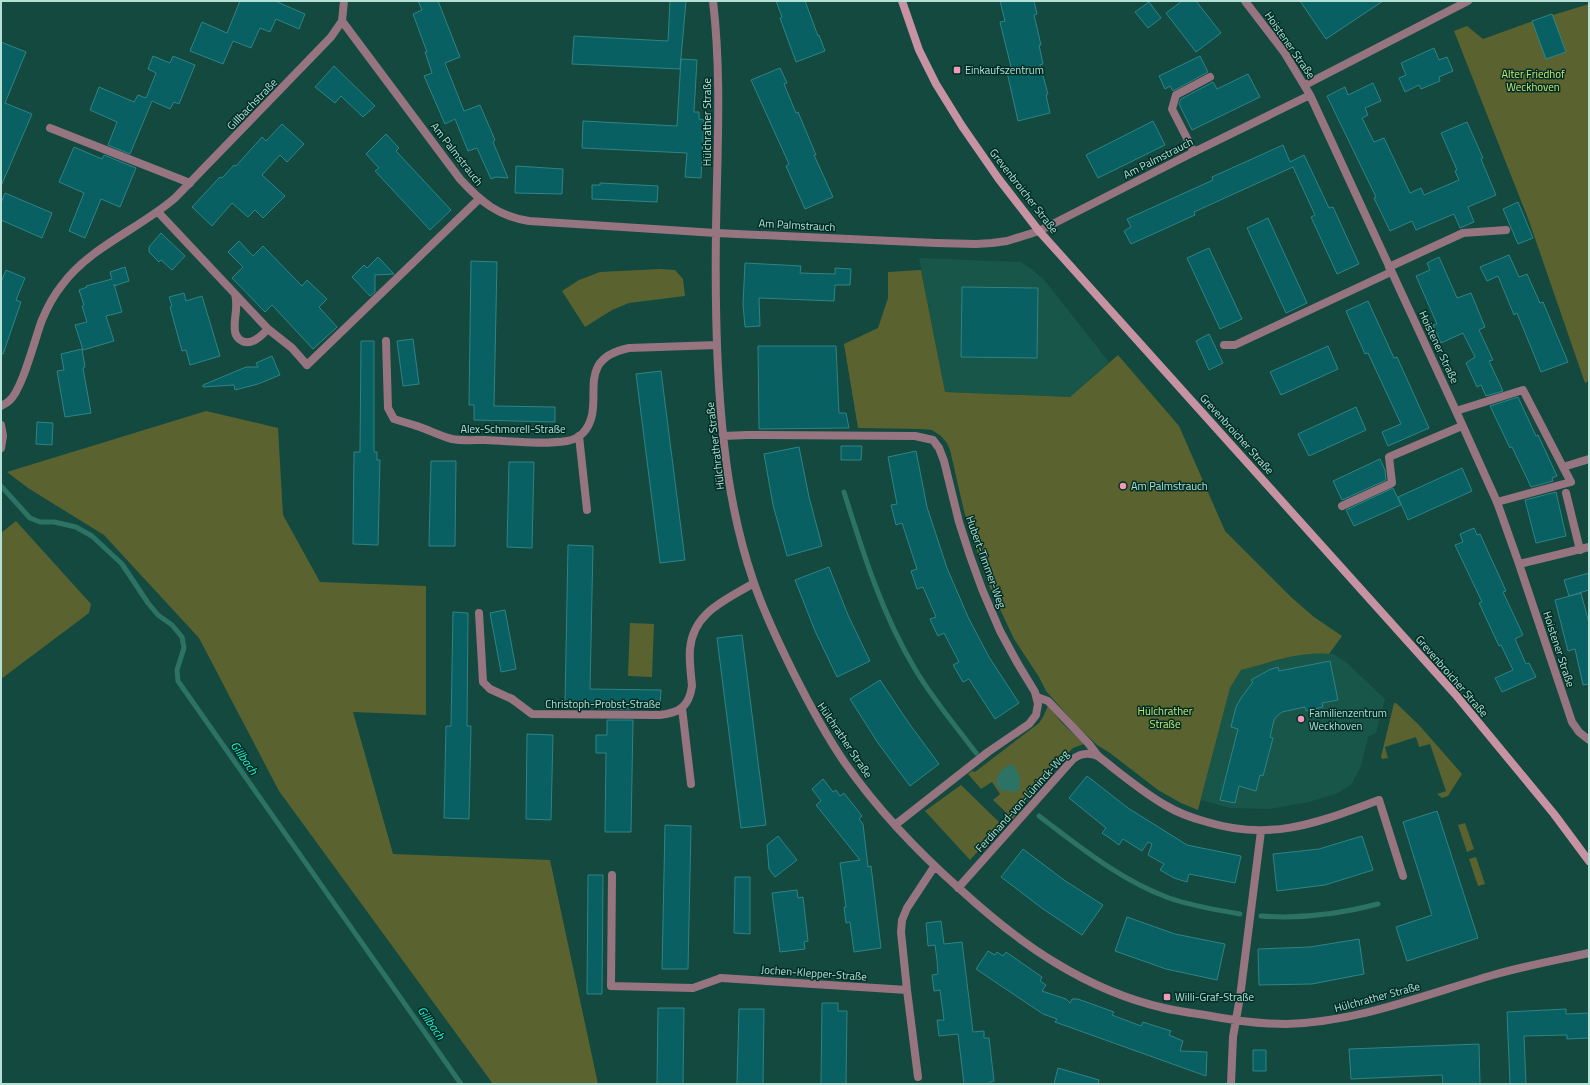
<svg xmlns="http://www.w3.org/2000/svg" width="1590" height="1085" font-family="'Titillium Web',sans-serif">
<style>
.built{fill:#18564a}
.green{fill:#5a6330}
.water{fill:#2d7365}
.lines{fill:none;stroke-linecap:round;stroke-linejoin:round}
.stream{stroke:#2d7365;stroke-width:5}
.building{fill:#086062;stroke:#318385}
.service{stroke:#967580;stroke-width:8}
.minor{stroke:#967580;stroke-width:8}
.secondary{stroke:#c793a3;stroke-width:8}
.poi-dot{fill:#f09ab7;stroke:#012e26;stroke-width:1.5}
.labels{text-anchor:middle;stroke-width:3;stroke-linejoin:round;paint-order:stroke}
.street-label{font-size:11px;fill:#b4e0d5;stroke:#012e26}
.poi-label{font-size:11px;fill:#b4e0d5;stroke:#012e26;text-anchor:start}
.park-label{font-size:11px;fill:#d1e76a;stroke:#012e26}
.water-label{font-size:12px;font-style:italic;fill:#26efcf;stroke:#012e26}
</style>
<rect width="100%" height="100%" fill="#13493f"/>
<path class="built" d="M919 258 1020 262 1032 269 1046 282 1109 362 1070 397 945 392Z
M1320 653 1334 654 1347 663 1385 699 1376 733 1368 737 1361 766 1351 785 1338 793 1309 802 1270 809 1230 808 1201 800 1230 688 1241 670 1302 654Z"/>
<path class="green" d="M1589 4V381L1585 383 1529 221 1454 31 1467 26 1483 39 1552 14 1553 15Z
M660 269 675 270 683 279 685 296 629 303 612 310 585 327 562 291 579 280 600 272Z
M921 270 945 392 1070 397 1118 355 1179 426 1225 531 1292 598 1314 617 1342 636 1329 654C1300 651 1269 663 1241 670L1230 688 1198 810 1181 803 1158 790 1110 753 1097 745 1076 725 1046 691 1039 677 1014 639 986 579 964 511 950 450 947 443 941 436 932 430 921 429 858 428 844 344 878 328 888 298V272Z
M206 411 278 428 283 515 320 582 426 586V715L353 712 393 854 550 860 598 1084H493L279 791 199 638 104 535 28 488 7 472Z
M16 521 91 604 89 613 1 679V533Z
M630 623 654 624 652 677 628 676Z
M1394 703H1396L1419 725 1462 774 1448 796 1442 798 1437 794 1446 791 1430 744 1419 747 1416 737 1385 747 1388 758 1382 759 1381 757Z
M1048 706 1062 723 1084 744 1073 748 1063 758 1016 813 1017 814 1013 819 993 800 1000 794 992 782 981 789 968 774 972 771 975 772 1039 723 1043 717Z
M961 785 1002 825 970 860 925 811Z
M1465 823 1474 849 1467 852 1458 825Z
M1476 857 1485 884 1478 886 1469 859Z"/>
<path class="water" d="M1013 764 1019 775 1020 788 1015 792 1001 790 997 786C995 774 1002 768 1013 764Z"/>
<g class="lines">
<path class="stream" d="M1 486 30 518 40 522H54L76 527 92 536 122 564 148 603 158 615 172 625 182 637 184 648 177 670 178 681 461 1084
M844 492C863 553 882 614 915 669 932 698 955 725 976 753
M1039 816C1080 847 1120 880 1169 898 1192 906 1217 910 1240 914
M1261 916C1300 919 1340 914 1378 904"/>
</g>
<path class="building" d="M240 1H275L305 14 299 29 276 19 270 32 260 28 251 48 233 41 223 64 190 51 202 22 227 33Z
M418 1H438L460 57 445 63 464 111 480 105 495 140 493 142 508 178 496 177 491 179 477 148 468 151 455 119 445 124 424 76 432 73 425 52H427L413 14 422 10Z
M670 1H686L680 69 572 64 574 36 668 41Z
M776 1H805L818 36 819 35 825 51 796 62 780 18 782 17Z
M1000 1H1034L1037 14 1034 15 1041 45H1039L1043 64 1040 65 1048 94 1046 95 1050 113 1018 121 1007 72 1012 71 1000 22 1005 21Z
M1182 1H1196L1221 33 1196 52 1166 13Z
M1300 1H1383L1326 39Z
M1149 2 1161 18 1148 28 1135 12Z
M1552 14 1566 52 1546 59 1532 21Z
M1 42 26 52 5 103 32 114 1 186Z
M1434 48 1439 60 1447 57 1453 71 1439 77 1440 81 1421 89 1419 85 1405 92 1399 78 1406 75 1401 63Z
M153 56 170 63 173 56 195 65 179 104 174 102 170 109 152 101 130 154 108 145 117 122 90 110 99 87 134 102 138 95 146 98 156 73 148 69Z
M1200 56 1208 72 1173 91 1170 86 1165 89 1159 76Z
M681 59 697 60 694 112H699V119L704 120 701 178 685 177 687 153 582 148 583 121 677 126Z
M334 66 375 106 363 117 341 96 335 103 315 87Z
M780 68 787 83 784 84 796 113 798 112 816 155H814L833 197 805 209 786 166 789 164 751 80Z
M1248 74 1260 97 1192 130 1179 104 1181 99 1213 82 1217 89Z
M1373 83 1381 101 1365 108 1368 115 1362 118 1374 142 1384 138 1410 193 1421 188 1424 195 1459 180 1455 171 1457 170 1441 133 1467 122 1483 158 1481 159 1496 195 1468 207 1474 222 1460 228 1454 214 1416 230 1412 221 1390 231 1374 198 1376 197 1327 96 1345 87 1348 95Z
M1153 121 1165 145 1098 178 1086 155Z
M282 124 304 144 287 162 280 155 262 175 285 196 263 218 255 210 248 217 232 203 212 226 192 207 220 177 222 178 234 165 236 166 262 137 266 141Z
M386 134 399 148 396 151 451 210 430 230 375 171 379 168 366 154Z
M1283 145 1290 162 1304 155 1329 208 1333 207 1359 264 1337 274 1311 217 1315 215 1293 167 1194 212 1195 215 1131 244 1124 231 1131 227 1127 219 1213 180 1212 177Z
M74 147 102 159 104 155 136 168 120 207 101 199 85 238 69 231 84 193 59 182Z
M516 166 563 169 562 194 515 193Z
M600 183 658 186 657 202 592 199V185H600Z
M5 193 52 213 42 238 1 220V203Z
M1518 202 1533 238 1518 244 1503 209Z
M1268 218 1307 303 1286 313 1247 228Z
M161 233 185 256 172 270 161 260 159 262 149 252V247Z
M239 241 253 256 263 246 302 286 307 280 327 299 319 307 337 327 313 349 272 305 265 312 232 278 243 267 228 252Z
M1209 248 1242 319 1220 329 1187 258Z
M1509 255 1519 277 1527 274 1540 303 1543 302 1568 362 1541 372 1517 313 1514 315 1498 276 1487 281 1480 267Z
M378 257 394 274 375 275V292L370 296 352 277 364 265 367 268Z
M1439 257 1457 298 1471 293 1485 327 1479 330 1493 360 1489 361 1503 391 1486 396 1481 385 1477 387 1466 363 1475 357 1463 333 1441 343 1433 325 1437 324 1416 276 1430 270 1427 263Z
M471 261 497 262 494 406 555 407V422L474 420V405H469Z
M745 263 801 266 800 273 835 274V268L851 269 850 285H835L834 301 759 298 760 326 745 327 743 304Z
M125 267 129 281 114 286V284L122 312 106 316 114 341 83 350 75 325 87 322 82 306 84 305 79 290 87 287 86 286 112 279 110 272Z
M6 270 25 278 16 300 21 302 3 354H1V282Z
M962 287 1038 288 1037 358 961 357Z
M184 293 186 301 202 296 220 356 190 365 186 350 182 351 170 307 172 306 169 297Z
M1368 301 1394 358 1397 357 1429 428 1388 446 1382 432 1401 424 1368 353 1365 354 1346 311Z
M1209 334 1223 363 1209 370 1196 341Z
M413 339 419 384 403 386 397 341Z
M361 341H374V452H377V460H380L378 545 353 544 354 452H360Z
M758 346H836L839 413H846L849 428 759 429Z
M1328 346 1338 369 1281 395 1270 372Z
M82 349 85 367 83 368 91 413 65 417 57 371 64 370 61 354Z
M272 356 280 375 258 384 235 390 234 385 203 387V385L246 367H258L256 363Z
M661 371 685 560 660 563 636 374Z
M1518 397 1536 436 1538 435 1557 476 1552 478 1553 481 1531 487 1512 447 1510 448 1490 406Z
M1356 407 1366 430 1309 456 1298 434Z
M37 422 53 423 52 445 36 444Z
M841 446H862L861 460H841Z
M799 447 809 497 822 546 787 556 773 505 764 454Z
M916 451 927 507 947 568 968 617 989 657 1019 703 995 719 969 679 963 682 953 665 959 662 944 633 938 636 934 628 930 619 936 617 923 587 917 589 911 571 917 569 902 523 896 525 891 505 897 504 888 457Z
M1380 459 1385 470 1386 480 1342 500 1333 481Z
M431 461H456L455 546H429Z
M509 462H534L532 548 507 547Z
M1462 468 1472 491 1408 520 1398 497Z
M1393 488 1401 505 1354 526 1346 510Z
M1556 492 1566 536 1536 543 1525 500Z
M1474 528 1477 535 1480 534 1506 591 1503 592 1523 635 1515 639 1526 664 1529 663 1536 677 1502 692 1495 678 1513 670 1501 645 1499 646 1479 603 1482 602 1455 545 1463 542 1460 534Z
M568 545 593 546 590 689 661 690 660 705H633V709H607V704H565Z
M829 567 848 615 870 661 837 677 815 631 795 580Z
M1589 573V590L1569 596 1564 580Z
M1581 593 1589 623V684L1583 685 1575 649 1568 651 1555 600Z
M505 610 516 669 501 672 490 613Z
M453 612 468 613 467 726H471L469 819 444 818 446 726H451Z
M742 635 766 825 741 828 717 638Z
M1330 661 1338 700 1322 703 1323 707 1306 711 1305 707 1282 712 1277 716 1274 720 1270 737 1273 738 1263 776 1260 775 1256 791 1239 786 1235 803 1220 800 1238 729 1231 727 1236 707 1241 698 1253 682 1251 680 1269 670 1278 667 1279 671Z
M880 680 908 722 939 764 910 786 878 743 850 699Z
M607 720H633L631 832H605L606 753H596V735H607Z
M527 734 553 735 551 820 526 819Z
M1087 776 1128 808 1187 845 1241 856 1235 883 1189 874 1187 882 1174 878 1160 870 1164 864 1148 855 1152 844 1148 842 1142 851 1123 839 1119 845 1111 839 1102 833 1106 828 1069 798Z
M823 779 833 792 836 790 840 796 844 793 862 816 859 819 863 824 868 867 871 866 881 948 854 952 850 922 846 923 844 907H846L840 863 860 860 816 805 821 801 812 789Z
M1437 811 1478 938 1407 961 1396 927 1432 915 1403 822Z
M665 825 691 826 688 969H662Z
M778 836 797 860 775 877 769 869 767 845Z
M1362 836 1373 870 1325 885 1277 891 1273 854 1319 849Z
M1023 849 1064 880 1103 905 1082 935 1043 909 1001 877Z
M588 875H603L602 994H587Z
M735 877H750V934L734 933Z
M797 890 798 898 803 897 808 941 804 942 805 949 780 952 772 893Z
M1127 917 1175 934 1225 944 1217 980 1166 969 1115 951Z
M941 921 944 944 962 942 973 1032 984 1031V1038H989L994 1081 990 1082V1084H964L958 1034 939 1036 937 1020H944L940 990 934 991 932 975 938 974 937 960 935 945 928 946 926 923Z
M1359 939 1364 974 1312 984 1259 985 1258 949 1310 947Z
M988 951 995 955 997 952 1003 956 1006 952 1042 977 1040 981 1046 985 1042 991 1066 999 1070 1003 1072 999H1078L1114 1012 1112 1015 1141 1026 1143 1022 1171 1031 1169 1035 1183 1041 1180 1051 1207 1052 1206 1076 1055 1022 1057 1019 1043 1014 976 969Z
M822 1003H838V1011H847L846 1084H821Z
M658 1008H684L683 1084H657Z
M739 1009H764L763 1084H737Z
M1566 1009V1014L1589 1013V1038L1567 1039V1035L1524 1036 1526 1084H1510L1507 1012Z
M1479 1044 1480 1084H1443L1442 1075 1351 1079 1349 1049Z
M1253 1050H1266V1071H1253Z
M1058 1068 1099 1080 1098 1084H1054Z"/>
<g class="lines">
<path class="service" d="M50 128 190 183
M1194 152 1172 109 1176 95 1210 77
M1389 267 1463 233 1506 230
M386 341 388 408 394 419 417 426
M1224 345H1235L1391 272
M307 365 479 199
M1456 411 1523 390 1563 467 1589 459
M1 425 3 436 1 448
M579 436 587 510
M1566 493 1580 550
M1497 502 1571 482 1563 467
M1342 506 1392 483 1389 457 1462 426
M479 613 483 682 490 689 512 699
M1037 697 1048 701 1089 744 1098 756
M682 708 691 784
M1379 800 1403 876
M612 875 611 986 693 988 721 978"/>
<path class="minor" d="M713 1C722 77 717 154 716 231 715 301 716 373 724 444 729 490 738 536 753 580 763 611 778 641 792 670 808 702 825 734 845 763 878 810 918 852 961 890 1020 944 1085 990 1164 1008 1177 1011 1191 1013 1205 1015 1231 1020 1259 1024 1286 1024 1358 1022 1424 995 1493 975 1524 966 1557 960 1589 953
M1245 1 1284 52 1310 95 1456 411 1497 502 1519 564 1572 722 1579 732 1589 740
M342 21 460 179C481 202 498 216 529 221L716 233 936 243 976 244 992 243 1007 241 1039 231 1194 152 1310 95
M1305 85 1468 1
M158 212 268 329 292 348 307 365
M235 294C239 308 233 318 235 331 235 334 237 337 239 339 250 348 261 336 268 329
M1 406C4 404 7 403 9 401 22 391 35 338 42 320 47 308 54 295 62 285 90 247 139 229 175 198L331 37 342 21 344 1
M417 426C429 430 440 436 452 439 462 441 475 440 485 440 512 441 541 445 567 441 573 440 579 437 583 433 609 405 570 360 629 348L717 345
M723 436 747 435 915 436 933 440 939 448 944 461 959 522 970 556 982 589 1000 631 1018 664 1035 692 1038 704 1036 715 1029 724 988 752 895 825
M1519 564 1589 547
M512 699 532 714 660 715C679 713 689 707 692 686 691 674 689 661 690 649 693 612 726 600 754 583
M958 888 1073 759C1081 753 1089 752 1098 756 1120 773 1141 791 1165 805 1178 813 1192 818 1207 822 1272 842 1319 822 1379 800
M721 978 907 990
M918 1077 907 990 901 932 902 920 907 908 934 867
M1231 1084 1233 1037 1240 997 1261 831"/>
<path class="secondary" d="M902 1 919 50 936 84 962 126 998 178 1039 231 1455 694 1554 814 1589 861"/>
</g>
<g class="poi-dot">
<rect x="953" y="66" width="8" height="8" rx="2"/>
<circle cx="1123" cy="486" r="4"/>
<circle cx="1301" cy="719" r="4"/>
<rect x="1163" y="993" width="8" height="8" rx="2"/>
</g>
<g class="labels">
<g class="street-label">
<text transform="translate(1290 45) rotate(55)" y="4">Hoistener Straße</text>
<text transform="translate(252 104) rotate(-46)" y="4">Gillbachstraße</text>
<text transform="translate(707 122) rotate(-90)" y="4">Hülchrather Straße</text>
<text transform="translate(457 154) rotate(52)" y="4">Am Palmstrauch</text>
<text transform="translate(1158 158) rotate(-27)" y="4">Am Palmstrauch</text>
<text transform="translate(1024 191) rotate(52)" y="4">Grevenbroicher Straße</text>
<text transform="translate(797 225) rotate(3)" y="4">Am Palmstrauch</text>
<text transform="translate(1439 347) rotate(65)" y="4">Hoistener Straße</text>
<text x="513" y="433">Alex-Schmorell-Straße</text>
<text transform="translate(1237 434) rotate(48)" y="4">Grevenbroicher Straße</text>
<text transform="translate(715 446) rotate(-97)" y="4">Hülchrather Straße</text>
<text transform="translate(986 562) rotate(70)" y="4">Hubert-Timmer-Weg</text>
<text transform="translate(1559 649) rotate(72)" y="4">Hoistener Straße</text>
<text transform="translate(1452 676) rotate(49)" y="4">Grevenbroicher Straße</text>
<text x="603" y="708">Christoph-Probst-Straße</text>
<text transform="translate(845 740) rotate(56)" y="4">Hülchrather Straße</text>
<text transform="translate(1022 801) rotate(-48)" y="4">Ferdinand-von-Lüninck-Weg</text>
<text transform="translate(814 973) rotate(4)" y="4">Jochen-Klepper-Straße</text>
<text transform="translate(1377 997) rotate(-15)" y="4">Hülchrather Straße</text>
</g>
<g class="poi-label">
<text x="965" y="74">Einkaufszentrum</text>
<text x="1131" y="490">Am Palmstrauch</text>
<text x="1309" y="717">Familienzentrum<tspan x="1309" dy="13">Weckhoven</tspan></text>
<text x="1175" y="1001">Willi-Graf-Straße</text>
</g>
<g class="park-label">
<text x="1533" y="78">Alter Friedhof<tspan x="1533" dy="13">Weckhoven</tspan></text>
<text x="1165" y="715">Hülchrather<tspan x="1165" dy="13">Straße</tspan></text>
</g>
<g class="water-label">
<text transform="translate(244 758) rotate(55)" y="4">Gillbach</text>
<text transform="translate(431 1023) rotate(55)" y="4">Gillbach</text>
</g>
</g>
<rect width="1590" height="1085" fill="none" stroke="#b4e0d5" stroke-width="4"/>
</svg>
